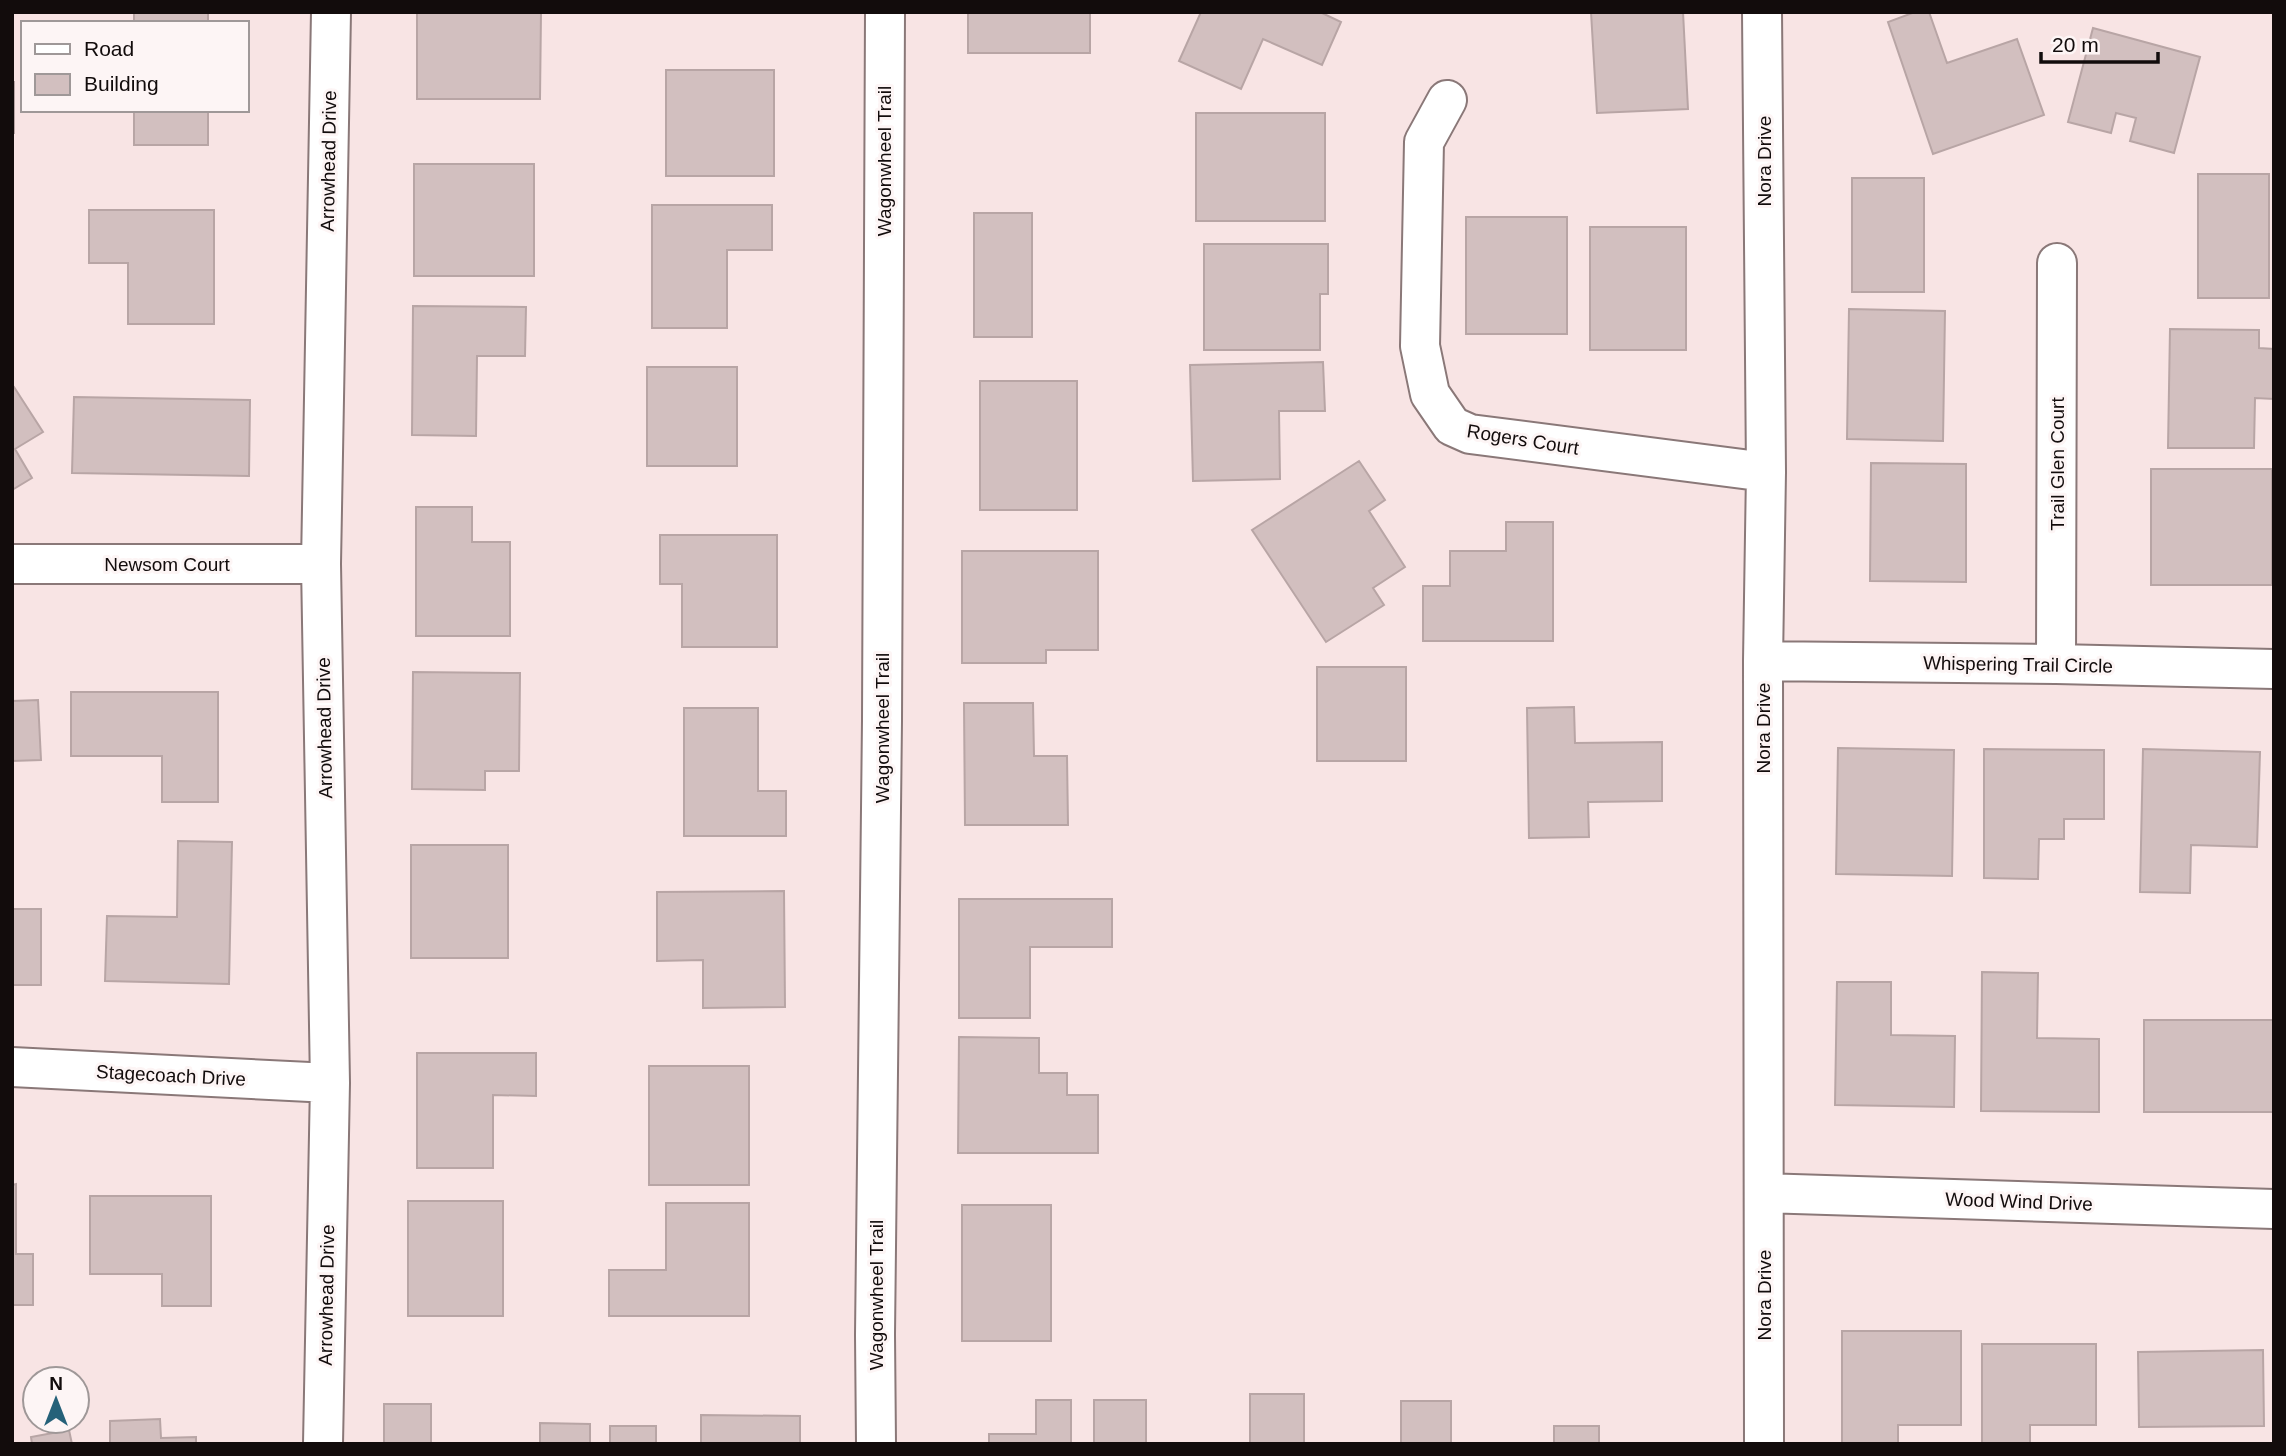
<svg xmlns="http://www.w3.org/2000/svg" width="2286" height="1456" font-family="Arial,sans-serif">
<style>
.building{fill:#d2bfbf;stroke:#b8a5a5;stroke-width:2}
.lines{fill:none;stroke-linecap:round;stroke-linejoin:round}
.minor-casing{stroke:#8a7878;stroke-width:42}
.minor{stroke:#fff;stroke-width:38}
.labels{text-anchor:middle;stroke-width:6;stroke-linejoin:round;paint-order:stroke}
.street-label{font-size:19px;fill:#120c0c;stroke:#fdf5f5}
</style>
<rect width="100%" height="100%" fill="#f8e4e4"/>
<path class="building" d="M134 12H208V23H134Z
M417 12H541L540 99H417Z
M968 12H1090V53H968Z
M1201 12H1320L1341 22 1322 65 1263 39 1241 89 1179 61Z
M1591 12H1683L1688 109 1597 113Z
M1915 12H1929L1947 63 2017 39 2044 115 1933 154 1888 22Z
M2093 28 2200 57 2174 153 2130 141 2136 118 2116 113 2111 133 2068 122Z
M666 70H774V176H666Z
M12 82H14V133H12Z
M134 110H208V145H134Z
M1196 113H1325V221H1196Z
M414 164H534V276H414Z
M2198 174H2269V298H2198Z
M1852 178H1924V292H1852Z
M652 205H772V250H727V328H652Z
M89 210H214V324H128V263H89Z
M974 213H1032V337H974Z
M1466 217H1567V334H1466Z
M1590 227H1686V350H1590Z
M1204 244H1328V294H1320V350H1204Z
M413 306 526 307 525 356H477L476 436 412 435Z
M1849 309 1945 311 1943 441 1847 439Z
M2170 329 2259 330V348L2274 349V399L2255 398 2254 448H2168Z
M1323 362 1325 411H1279L1280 479 1193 481 1190 365Z
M647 367H737V466H647Z
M980 381H1077V510H980Z
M14 387 43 432 15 449 32 478 12 490V388Z
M74 397 250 400 249 476 72 473Z
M1359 461 1385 500 1369 511 1405 567 1373 588 1384 605 1326 642 1252 530Z
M1871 463 1966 464V582L1870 581Z
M2151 469H2272V585H2151Z
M416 507H472V542H510V636H416Z
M1506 522H1553V641H1423V586H1450V551H1506Z
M660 535H777V647H682V584H660Z
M962 551H1098V650H1046V663H962Z
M1317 667H1406V761H1317Z
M413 672 520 673 519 771H485V790L412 789Z
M71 692H218V802H162V756H71Z
M38 700 41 760 12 761V701Z
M964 703H1033L1034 756H1067L1068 825H965Z
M1574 707 1575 743 1662 742V801L1588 802 1589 837 1529 838 1527 708Z
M684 708H758V791H786V836H684Z
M1838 748 1954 750 1952 876 1836 874Z
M1984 749 2104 750V819H2064V839H2039L2038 879 1984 878Z
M2143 749 2260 752 2257 847 2191 845 2190 893 2140 892Z
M178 841 232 842 229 984 105 981 107 916 177 917Z
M411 845H508V958H411Z
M784 891 785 1007 703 1008V960L657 961V892Z
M959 899H1112V947H1030V1018H959Z
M12 909H41V985H12Z
M1982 972 2038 973 2037 1038 2099 1039V1112L1981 1111Z
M1837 982H1891V1035L1955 1036 1954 1107 1835 1105Z
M2144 1020H2274V1112H2144Z
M959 1037 1039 1038V1073H1067V1095H1098V1153H958Z
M417 1053H536V1096L493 1095V1168H417Z
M649 1066H749V1185H649Z
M16 1184V1254H33V1305H12V1185Z
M90 1196H211V1306H162V1274H90Z
M408 1201H503V1316H408Z
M666 1203H749V1316H609V1270H666Z
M962 1205H1051V1341H962Z
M1842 1331H1961V1425H1898V1444H1842Z
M1982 1344H2096V1425H2030V1444H1982Z
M2263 1350 2264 1426 2139 1427 2138 1352Z
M1250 1394H1304V1444H1250Z
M1036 1400H1071V1444H989V1434H1036Z
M1094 1400H1146V1444H1094Z
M1401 1401H1451V1444H1401Z
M384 1404H431V1444H507H384Z
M701 1415 800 1416V1444H701Z
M160 1419 161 1438 196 1437V1444H110V1421Z
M540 1423 590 1424V1444H591H540Z
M610 1426H656V1444H610Z
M1554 1426H1599V1444H1554Z
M69 1430 72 1444H32L31 1437Z"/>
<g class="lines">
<defs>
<path id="minor" d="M1762 12 1766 472 1763 661 1764 1444
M1447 100 1424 142 1420 346 1430 394 1452 426 1470 434 1766 472
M12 564H321
M1763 661 2056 664 2274 669
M2056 664 2057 263
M12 1067 330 1083
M1764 1193 2274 1209
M323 1444 330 1083 321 564 331 12
M876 1444 875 1335 882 721 885 12"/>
</defs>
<use href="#minor" class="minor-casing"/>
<use href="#minor" class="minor"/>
</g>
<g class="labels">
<g class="street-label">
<text transform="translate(328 161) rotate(-89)" y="7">Arrowhead Drive</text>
<text transform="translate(884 161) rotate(-90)" y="7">Wagonwheel Trail</text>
<text transform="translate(1764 161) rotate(-90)" y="7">Nora Drive</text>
<text transform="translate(1523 439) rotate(9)" y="7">Rogers Court</text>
<text transform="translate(2057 464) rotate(-90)" y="7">Trail Glen Court</text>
<text x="167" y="571">Newsom Court</text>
<text transform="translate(2018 664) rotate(1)" y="7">Whispering Trail Circle</text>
<text transform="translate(324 728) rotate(-91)" y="7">Arrowhead Drive</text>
<text transform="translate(882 728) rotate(-90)" y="7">Wagonwheel Trail</text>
<text transform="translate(1763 728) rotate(-90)" y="7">Nora Drive</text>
<text transform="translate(171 1075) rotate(3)" y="7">Stagecoach Drive</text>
<text transform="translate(2019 1201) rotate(2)" y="7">Wood Wind Drive</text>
<text transform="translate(326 1295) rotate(-89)" y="7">Arrowhead Drive</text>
<text transform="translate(876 1295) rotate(-90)" y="7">Wagonwheel Trail</text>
<text transform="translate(1764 1295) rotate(-90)" y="7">Nora Drive</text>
</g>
</g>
<rect width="2286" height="1456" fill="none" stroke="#120c0c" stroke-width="28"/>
<rect x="21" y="21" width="228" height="91" fill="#fdf5f5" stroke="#9f9898" stroke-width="2"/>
<rect x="35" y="44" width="35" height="10" fill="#ffffff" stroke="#9f9898" stroke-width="2"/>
<text x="84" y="56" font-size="21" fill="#120c0c">Road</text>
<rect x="35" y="74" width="35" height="21" fill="#d2bfbf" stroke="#9f9898" stroke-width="2"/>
<text x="84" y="91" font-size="21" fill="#120c0c">Building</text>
<g transform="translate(56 1400)"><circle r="33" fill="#fdf5f5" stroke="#9f9898" stroke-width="2"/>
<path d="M0-5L12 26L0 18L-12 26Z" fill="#256179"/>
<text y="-10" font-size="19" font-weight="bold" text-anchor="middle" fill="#120c0c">N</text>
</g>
<path d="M2041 52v10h117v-10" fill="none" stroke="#120c0c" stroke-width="3.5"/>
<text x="2052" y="52" font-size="21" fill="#120c0c" stroke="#fdf5f5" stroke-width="5" paint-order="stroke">20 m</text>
</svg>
